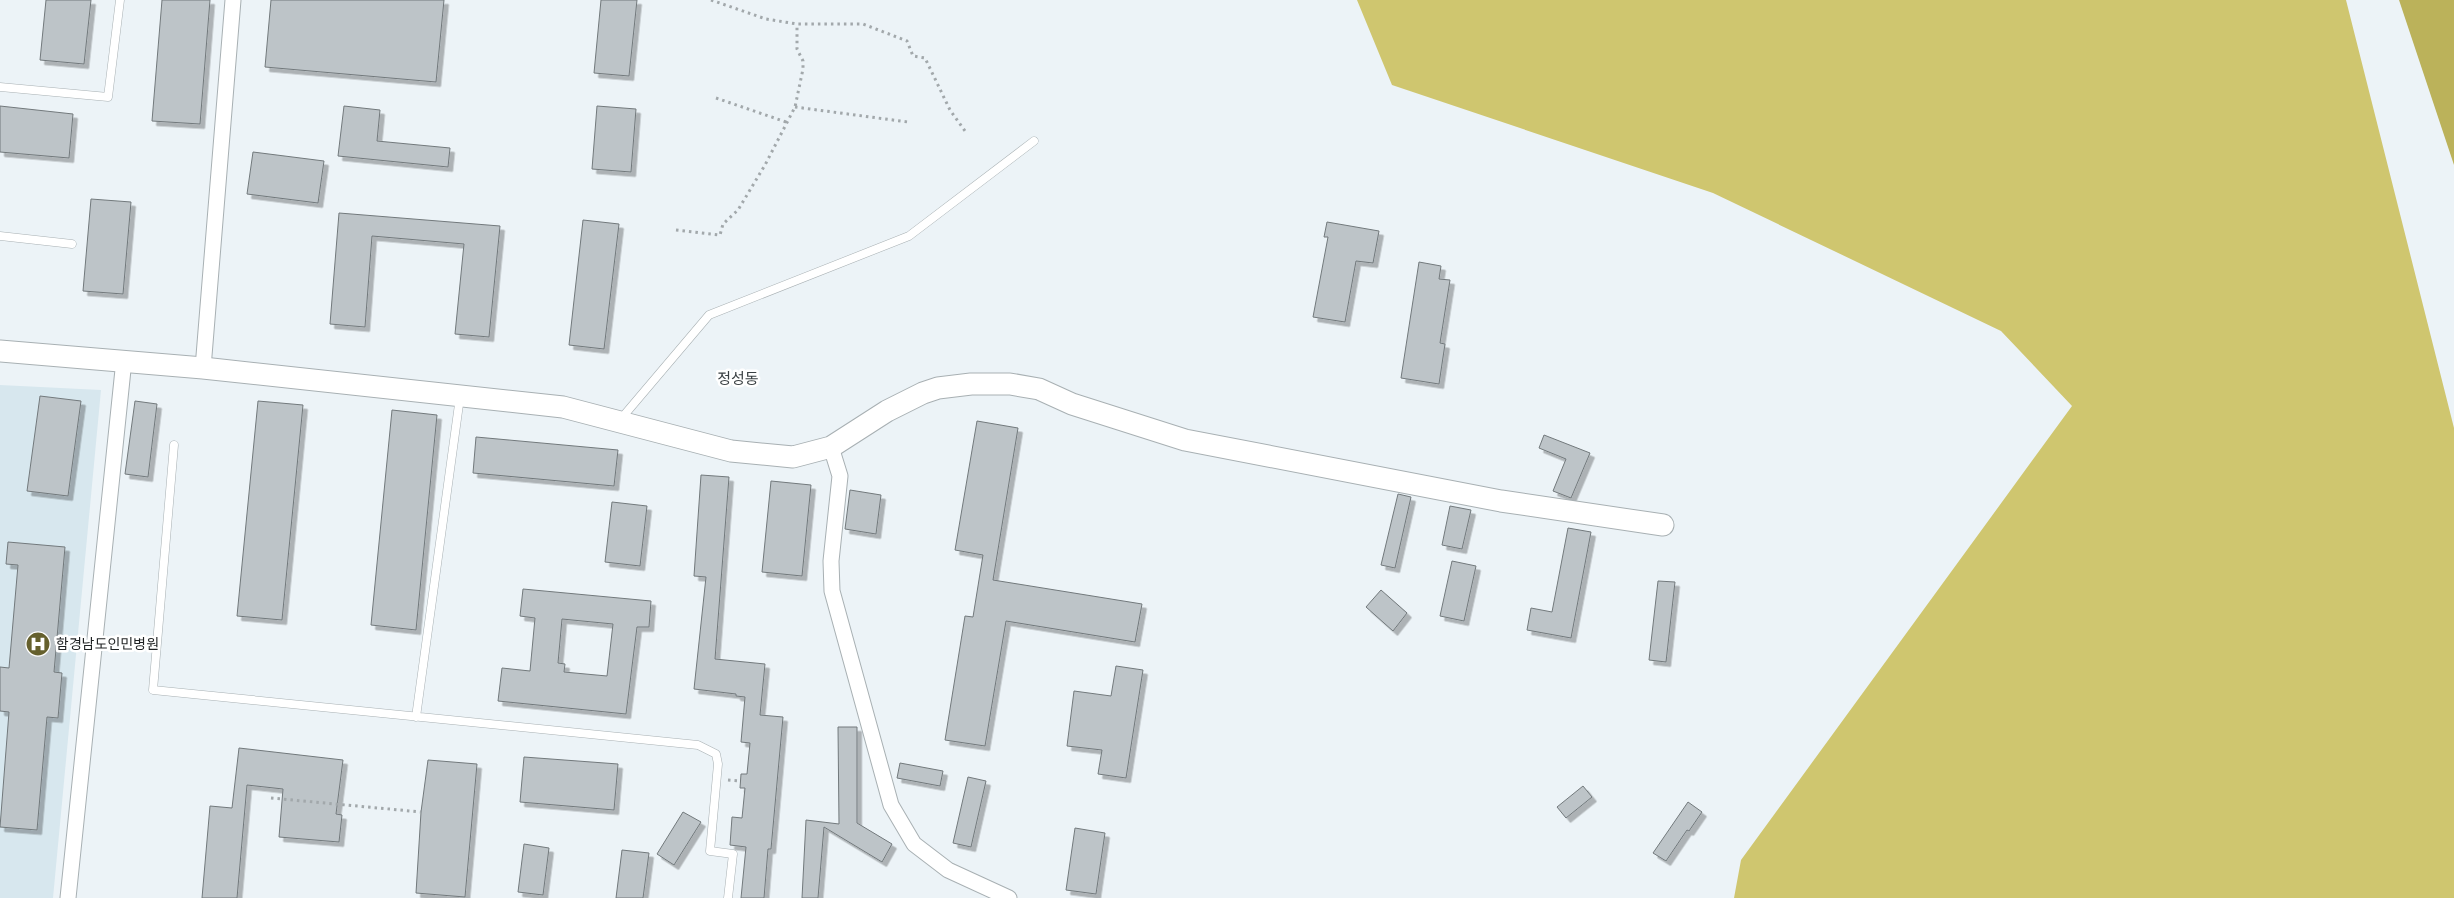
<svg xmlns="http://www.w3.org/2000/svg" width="2454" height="898" font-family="'IBM Plex Sans','Noto Sans KR',sans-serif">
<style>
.built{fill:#d7e7ee}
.green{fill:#cfc66f}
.forest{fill:#bbb25a}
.building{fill:#bdc4c8;stroke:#72797c;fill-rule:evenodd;filter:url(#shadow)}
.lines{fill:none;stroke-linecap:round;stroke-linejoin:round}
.lane-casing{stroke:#a8b0b3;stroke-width:9}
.street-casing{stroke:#a8b0b3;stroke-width:17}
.secondary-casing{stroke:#a8b0b3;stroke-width:23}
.path{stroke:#a2a8ab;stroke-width:3;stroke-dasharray:2.5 4;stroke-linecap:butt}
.lane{stroke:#fff;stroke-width:8}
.street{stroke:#fff;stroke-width:15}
.secondary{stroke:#fff;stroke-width:21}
.labels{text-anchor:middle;stroke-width:5;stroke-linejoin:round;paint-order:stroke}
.poi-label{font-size:14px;fill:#1f2223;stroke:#fff;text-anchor:start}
.neighbourhood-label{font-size:15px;fill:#3a4043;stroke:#fff}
</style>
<defs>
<filter id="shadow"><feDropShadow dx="4.5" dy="4.5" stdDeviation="0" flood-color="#0004"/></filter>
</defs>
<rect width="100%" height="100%" fill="#ecf3f7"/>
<path class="built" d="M0 385 101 390 53 898H0Z"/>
<path class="green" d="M1357 0H2346L2454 428V898H1734L1741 860 2072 406 2001 331 1713 193 1392 85Z"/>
<path class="forest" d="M2399 0H2454V165Z"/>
<path class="building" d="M46 0H91L84 64 40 60Z
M162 0H210L200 124 152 121Z
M271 0H444L436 82 265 67Z
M601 0H637L629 76 594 73Z
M0 106 73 114 69 158 0 152Z
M344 106 380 110 377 141 450 148 448 167 338 156Z
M597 106 636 109 631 172 592 169Z
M253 152 324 161 318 203 247 194Z
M91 199 131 202 123 294 83 291Z
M339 213 500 226 489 337 455 334 464 244 372 236 365 327 330 324Z
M583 220 619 224 604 349 569 345Z
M1327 222 1379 231 1373 263 1356 261 1345 322 1313 317 1328 237H1324Z
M1419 262 1441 266 1439 279 1450 280 1440 343 1445 344 1439 384 1401 378Z
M40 396 81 401 68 496 27 491Z
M135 401 157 404 148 477 125 474Z
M258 401 303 405 282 620 237 616Z
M392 410 437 415 416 630 371 625Z
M977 421 1018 428 993 580 1142 604 1135 642 1006 621 985 746 945 740 965 616 973 617 983 555 955 550Z
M1544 435 1590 453 1571 498 1553 491 1566 459 1539 448Z
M476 437 618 450 614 486 473 473Z
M701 475 729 477 715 659 765 664 760 715 783 717 771 849H768L764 898H741L746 847 730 845 732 817 742 818 745 788H740L741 774H747L750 743 741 742 745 697 736 696V694L694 689 706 577 694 576Z
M771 481 811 485 802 576 762 572Z
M850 490 881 495 876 534 845 529Z
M1398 494 1411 497 1395 568 1381 565Z
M612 502 647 506 640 566 605 562Z
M1450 506 1471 510 1462 549 1442 545Z
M1568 528 1591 532 1571 638 1527 630 1531 608 1552 612Z
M8 542 65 547 54 672 62 673 58 718 47 717 37 830 0 827 9 712 0 711V667L9 668 18 565 6 564Z
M1452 561 1476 566 1464 621 1440 616Z
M1658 581 1675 582 1666 662 1649 660Z
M523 589 651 601 649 627H637L626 714 498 701 502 668 530 671 535 618 520 616ZM562 619 613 624 607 676 564 672 565 664 558 663Z
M1381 590 1407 613 1393 631 1366 607Z
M1116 666 1143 670 1126 778 1098 774 1102 750 1067 746 1074 691 1111 696Z
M838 727H857V823L892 844 882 862 824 827 818 898H802L806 820 839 824Z
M239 748 343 760 336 814 342 815 339 842 279 837 283 789 247 785 237 898H202L210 806 232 808Z
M524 757 618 764 614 810 520 802Z
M428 760 477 764 465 897 416 893 421 812Z
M900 763 943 771 940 786 897 778Z
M968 777 986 781 971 847 953 843Z
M1583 786 1592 797 1566 818 1557 807Z
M1688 802 1702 812 1689 831 1687 830 1666 861 1653 853Z
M683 812 701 822 674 865 657 854Z
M1075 828 1105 833 1096 894 1066 890Z
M524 844 549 848 543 895 518 892Z
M622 850 649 853 643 898H616Z"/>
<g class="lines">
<defs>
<path id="lane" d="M0 87 108 97 120 0
M0 236 72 244
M620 420 709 315 909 236 1034 141
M174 445 153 690 698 745 716 754 718 764 710 851 733 854 728 898
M416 717 460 397"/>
<path id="street" d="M203 368 233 0
M831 447 840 476 831 561 832 591 891 805 914 844 948 870 1009 898
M68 898 124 360"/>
<path id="secondary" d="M0 351 203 368 563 407 731 451 793 457 831 447 887 411 923 393 938 388 971 384H1010L1039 389 1072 404 1185 440 1501 501 1663 525"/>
</defs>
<use href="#lane" class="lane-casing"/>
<use href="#street" class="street-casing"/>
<use href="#secondary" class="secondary-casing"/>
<path class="path" d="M711 0 766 19 797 24H863L907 41 913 56 925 58 950 110 965 131
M716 98 789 123
M795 107 908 122
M676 230 720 235 723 224 738 210 765 165 795 107 803 69V61L797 49V24
M728 780 740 781
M271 798 421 812"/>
<use href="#lane" class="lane"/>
<use href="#street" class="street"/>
<use href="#secondary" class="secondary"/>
</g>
<defs>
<symbol id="hospital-disc" viewBox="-11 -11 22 22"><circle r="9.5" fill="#65602d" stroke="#fff"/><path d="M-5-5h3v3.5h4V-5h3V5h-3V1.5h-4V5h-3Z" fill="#fff"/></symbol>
</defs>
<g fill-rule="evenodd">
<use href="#hospital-disc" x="24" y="630" width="28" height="28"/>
</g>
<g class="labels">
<g class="poi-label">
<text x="56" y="649">함경남도인민병원</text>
</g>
<g class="neighbourhood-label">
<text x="738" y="384">정성동</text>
</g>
</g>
</svg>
